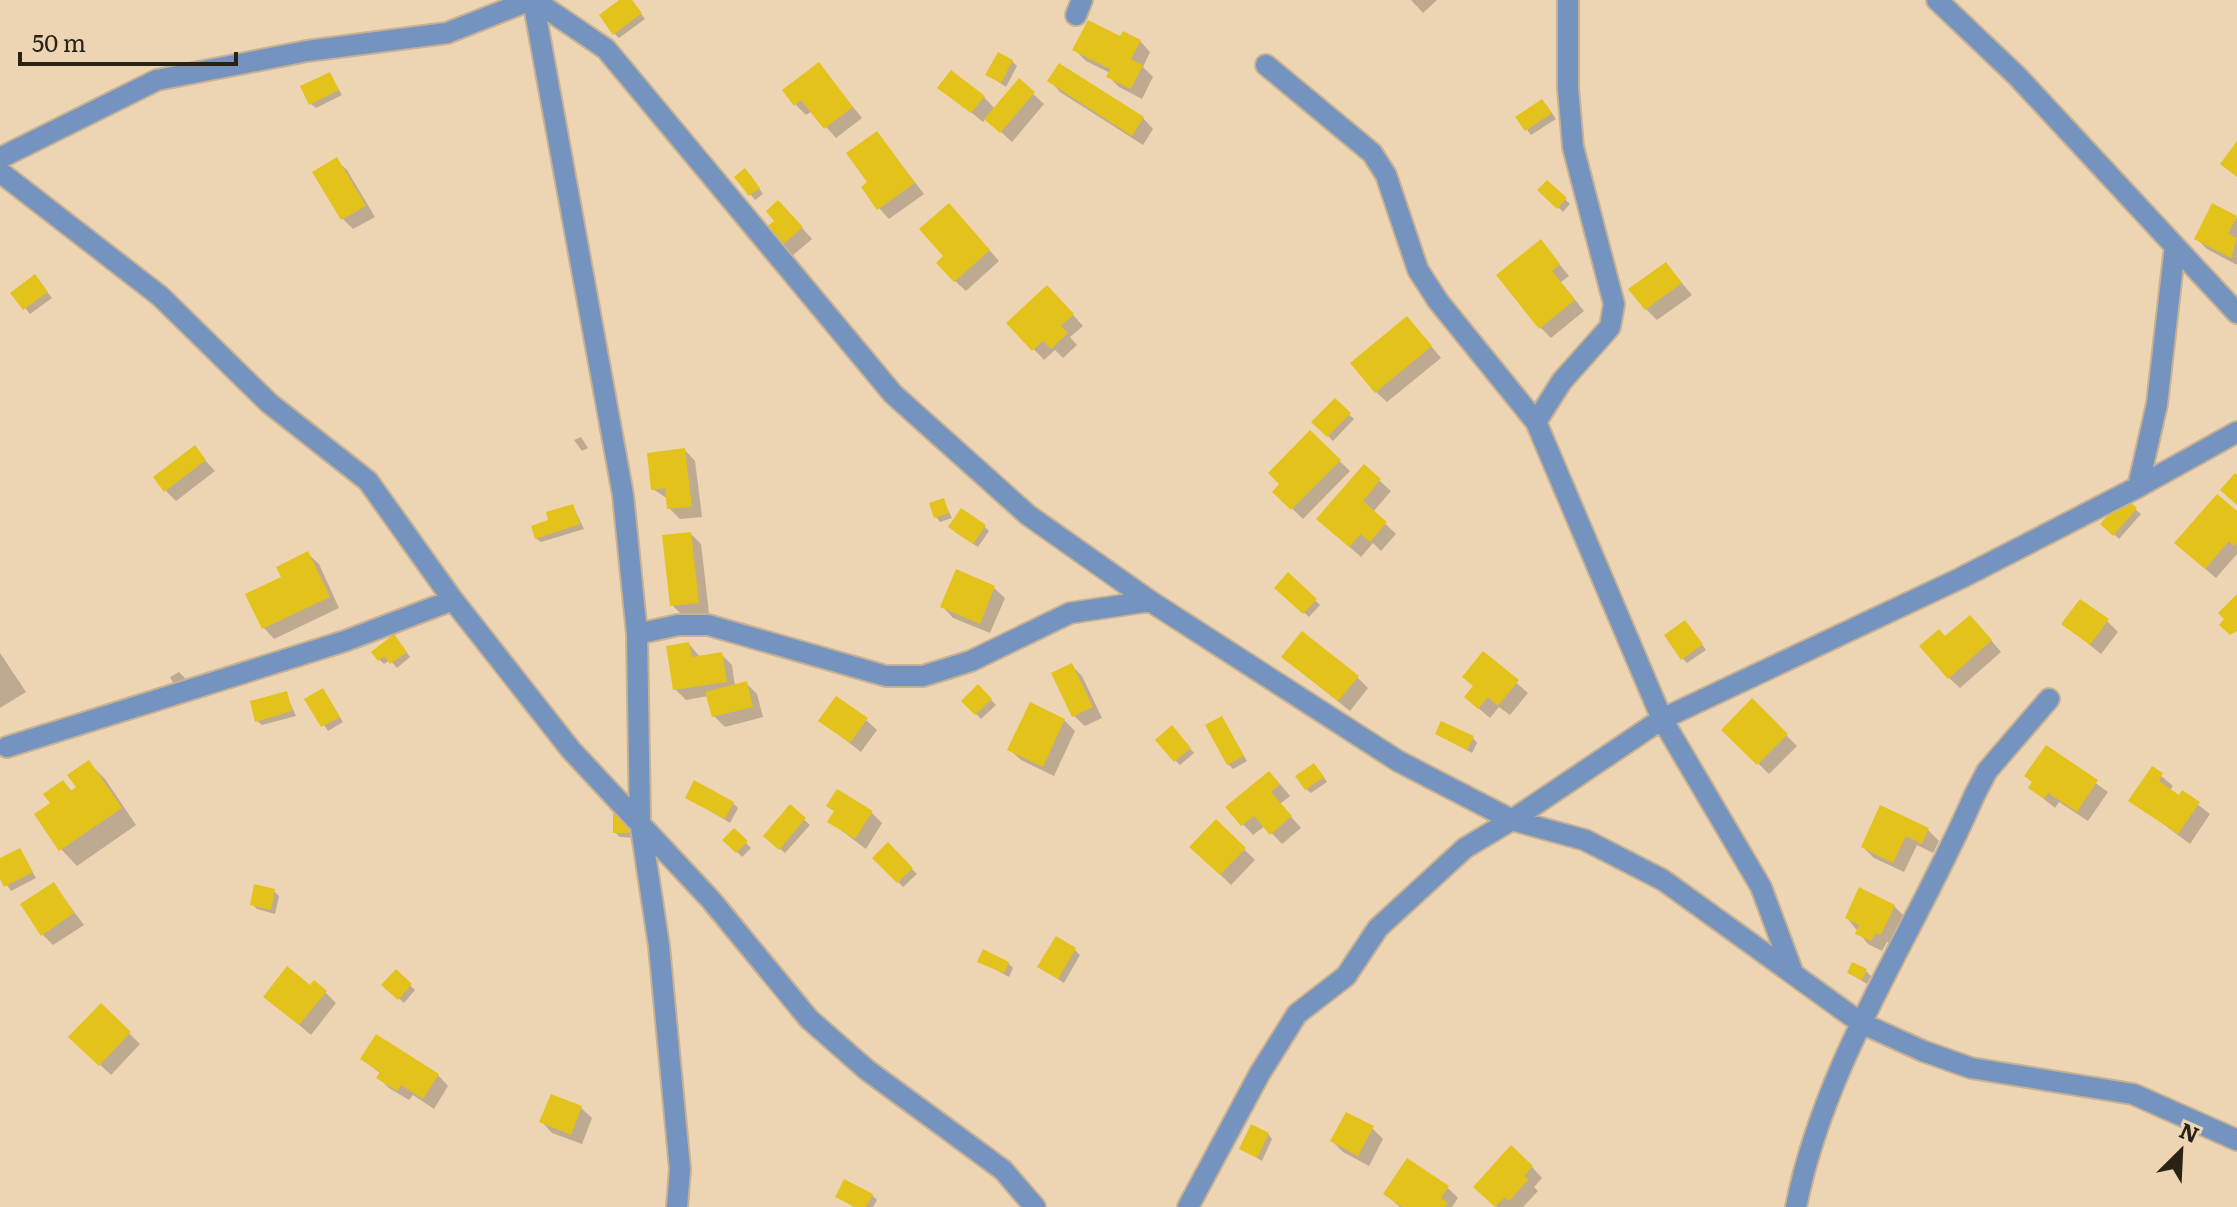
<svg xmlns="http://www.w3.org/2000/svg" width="2237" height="1207" font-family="Literata,serif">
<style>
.shadow{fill:#0003}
.building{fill:#e3c21b}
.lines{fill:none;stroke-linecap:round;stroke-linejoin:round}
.street-casing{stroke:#c6b194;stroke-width:24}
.street{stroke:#7493be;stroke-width:20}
</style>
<rect width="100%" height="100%" fill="#edd5b4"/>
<path class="shadow" d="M622 0H631L645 19 619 38 614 33Z
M1411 0H1437L1423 13Z
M1121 39 1140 41 1150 52 1143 67 1153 77 1142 99 1119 87 1108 76 1110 73 1086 61 1075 50Z
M1012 61 1017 66 1006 87 988 75Z
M819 65 862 118 836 138 812 111 806 115 796 105Z
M330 74 342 95 316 108 311 104Z
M1019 81 1044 104 1012 142 986 118 983 122 940 87 984 97 995 109Z
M1050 81 1143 118 1153 129 1143 145 1060 92Z
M1547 106 1556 119 1531 135 1527 130Z
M877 133 924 194 889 219 879 208 870 182Z
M336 160 347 170 375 217 353 229 343 219Z
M750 175 763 194 755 200 737 177Z
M1547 182 1570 204 1563 212 1540 190Z
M2213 206 2237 218V265L2207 249 2196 238Z
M789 213 812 239 792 256 782 246Z
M959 216 999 261 966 291 955 281 946 256Z
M1541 242 1569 276 1561 282 1584 311 1551 338 1540 327Z
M1666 264 1692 295 1657 320 1646 309Z
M39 282 52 298 30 314 13 293Z
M1058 298 1083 326 1070 337 1077 345 1063 358 1055 350 1044 360 1009 323Z
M1417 329 1441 358 1387 402 1376 392Z
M1335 401 1354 419 1333 441 1314 422Z
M1310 433 1350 471 1303 519 1275 492Z
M581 437 588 448 582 451 574 440Z
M194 448 215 471 176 501 166 491Z
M685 450 695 461 702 517 680 519 669 508 668 499 653 489Z
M1364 467 1391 491 1373 512 1396 534 1381 551 1373 543 1361 557 1330 530Z
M943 500 952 518 940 522 936 517Z
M2124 500 2141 514 2119 539 2103 524Z
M573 506 584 529 541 542 536 538 550 521Z
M2237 514V554L2216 578 2188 554Z
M984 526 989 531 978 547 955 532Z
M691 534 701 544 709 613 683 616 672 605Z
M308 554 319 564 339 608 274 639 264 628 284 578Z
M1288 575 1320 605 1309 617 1277 588Z
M994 588 1005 598 990 633 953 618 943 607Z
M2107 621 2118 632 2101 654 2064 624Z
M1690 627 1706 650 1687 663 1682 658Z
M1981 628 2001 652 1960 688 1949 678Z
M399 642 410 657 397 668 390 660 384 664 379 659Z
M689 644 700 657 721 654 732 665 735 686 746 683 757 694 763 717 725 727 714 716 708 696 686 700 675 689Z
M0 653 26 692 0 708Z
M1484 654 1528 693 1510 715 1499 707 1490 718 1477 707 1475 687Z
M1072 666 1082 676 1102 718 1085 726 1074 716Z
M1295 667 1357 677 1368 688 1350 711Z
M179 672 184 677 191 689 177 690 170 677Z
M978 686 996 705 981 719 964 701Z
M286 694 296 716 262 725 257 721Z
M327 696 343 722 328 731 307 700Z
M1752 701 1797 746 1769 774 1724 730Z
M1222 719 1247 761 1233 769 1228 764Z
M866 720 877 730 861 752 821 721Z
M1064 720 1075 731 1054 776 1021 760 1010 750Z
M1177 733 1194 753 1180 765 1175 760Z
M1437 734 1473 738 1477 743 1472 753Z
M2047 748 2108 792 2088 821 2059 802 2055 808 2030 788Z
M88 762 105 779 136 825 77 866 61 849 52 804 63 782 73 792 79 788Z
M2153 769 2173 786 2169 791 2180 797 2183 793 2210 814 2190 844 2131 800Z
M1319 770 1327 782 1311 793 1306 789Z
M1280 784 1290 796 1280 804 1301 828 1282 844 1265 826 1253 835 1228 808Z
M687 797 733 803 738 808 730 823Z
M829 806 872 813 882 823 866 849 830 822 836 813Z
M790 807 810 825 785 853 765 836Z
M1881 808 1928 830 1939 841 1933 853 1917 845 1904 872 1874 858 1863 847Z
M630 814 635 838 620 837 615 832Z
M1216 822 1255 860 1231 885 1192 847Z
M734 831 751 848 742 857 725 840Z
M888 845 917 874 903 887 875 858Z
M19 850 36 878 11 891 0 875V860Z
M54 885 84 925 53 945 42 934Z
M274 891 279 896 275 914 257 909 252 904Z
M1894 906 1905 917 1892 944 1887 942 1882 951 1868 944 1847 918Z
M1075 950 1080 955 1064 983 1040 967Z
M980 961 1008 963 1013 968 1009 977Z
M1866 971 1871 976 1867 984 1849 973Z
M396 972 415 990 404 1003 384 985Z
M310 988 325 992 336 1003 311 1035 265 996Z
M101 1006 140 1044 111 1075 71 1037Z
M362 1059 438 1075 448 1086 434 1109 413 1095 409 1100 389 1088 379 1078 381 1074Z
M581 1108 592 1118 582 1144 552 1133 542 1122Z
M1372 1128 1383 1139 1369 1166 1343 1152 1332 1141Z
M1268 1134 1272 1139 1262 1161 1241 1148Z
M1532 1167 1542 1178 1534 1187 1538 1191 1523 1207H1497L1475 1187Z
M1448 1188 1458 1198 1452 1207H1400L1385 1194Z
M872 1195 877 1200 873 1207H854L838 1196Z"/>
<path class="building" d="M619 0H632L642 13 613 35 599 15Z
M1088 20 1120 36 1123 31 1141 40 1131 59 1143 65 1131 89 1106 77 1110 69 1072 50Z
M998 52 1013 60 1001 83 985 75Z
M819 62 853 107 824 129 801 100 794 106 782 90Z
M1059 63 1144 117 1132 136 1047 81Z
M951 70 985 96 971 113 937 88Z
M330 72 339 90 309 105 300 86Z
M1019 78 1035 92 1000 133 984 119Z
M1542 99 1552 113 1525 131 1515 117Z
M877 131 915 183 877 210 861 187 867 182 846 153Z
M2237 141V177L2220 164Z
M337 157 366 206 341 220 312 172Z
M745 168 760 188 749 196 734 177Z
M1547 180 1567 198 1557 209 1537 190Z
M778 200 803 227 780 247 764 229 774 221 766 211Z
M949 203 990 250 954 282 936 263 943 256 919 229Z
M2212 203 2237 216 2228 234 2237 238 2231 258 2194 239Z
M1541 239 1560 264 1552 271 1575 300 1539 329 1496 275Z
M1666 262 1682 283 1645 310 1628 289Z
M35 274 48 292 23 310 10 293Z
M1047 285 1074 314 1061 326 1068 333 1051 349 1043 341 1032 351 1006 323Z
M1407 316 1432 346 1375 393 1350 363Z
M1335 398 1351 413 1327 437 1311 422Z
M1310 430 1341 460 1291 510 1272 492 1279 484 1268 473Z
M195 445 206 460 164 492 153 477Z
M685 448 692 507 667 509 665 488 651 490 647 453Z
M1364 464 1381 479 1363 501 1387 522 1370 542 1361 534 1349 547 1316 519Z
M2235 473 2237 475V505L2220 490Z
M2217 494 2237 511V543L2234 546 2229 541 2205 569 2174 543Z
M2124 497 2137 508 2113 536 2100 524Z
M944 498 949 513 934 518 929 503Z
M573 504 580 524 535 539 531 526 548 520 546 512Z
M961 508 986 525 973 544 948 527Z
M691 532 699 603 670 606 662 535Z
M308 551 330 597 262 629 245 594 281 577 276 567Z
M956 569 995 586 980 624 940 607Z
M1288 572 1317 599 1303 614 1274 588Z
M2237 594V631L2230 635 2219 625 2224 619 2218 613Z
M2080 599 2109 619 2090 645 2061 624Z
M1970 615 1992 640 1948 679 1919 646 1939 629 1945 636Z
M1685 620 1703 644 1681 660 1664 635Z
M1302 631 1359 676 1338 701 1281 657Z
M394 634 407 652 390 664 384 656 378 661 371 652Z
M689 642 692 657 722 652 727 682 673 690 666 646Z
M1483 651 1519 680 1498 706 1488 697 1478 709 1464 697 1473 686 1462 677Z
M1072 663 1093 707 1072 717 1051 673Z
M747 681 753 707 712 717 705 692Z
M978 684 992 699 975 715 961 701Z
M323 688 340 717 321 727 304 699Z
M287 691 292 711 255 722 250 701Z
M836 696 868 718 850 743 818 721Z
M1752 698 1788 734 1757 765 1721 730Z
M1030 702 1065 719 1043 767 1007 750Z
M1222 716 1244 756 1227 765 1205 725Z
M1441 721 1474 736 1467 750 1435 734Z
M1172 725 1191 748 1174 762 1155 740Z
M2046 745 2098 780 2077 812 2048 793 2044 799 2028 788 2032 782 2024 776Z
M89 760 122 808 59 851 34 814 50 803 43 794 63 780 71 791 76 787 67 775Z
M1314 763 1324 777 1305 790 1295 776Z
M2152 766 2163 773 2159 781 2179 795 2182 790 2200 802 2178 834 2128 801Z
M1269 771 1280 784 1271 792 1292 816 1270 835 1254 816 1241 826 1225 807Z
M694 780 734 802 725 819 685 798Z
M837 789 873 811 855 839 827 822 834 811 826 806Z
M790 804 806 818 779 850 763 836Z
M1880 805 1929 828 1922 844 1906 836 1893 863 1861 847Z
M613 812H631V833H613Z
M1216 819 1246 848 1220 875 1189 847Z
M734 828 748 841 736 853 722 840Z
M888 842 913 868 897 883 872 858Z
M20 848 33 872 4 887 0 879V858Z
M54 882 74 913 41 936 20 904Z
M254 884 275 889 271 910 250 905Z
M1859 887 1895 905 1881 935 1876 933 1871 941 1855 934 1859 925 1845 918Z
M1056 936 1076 948 1058 979 1037 967Z
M983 949 1009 962 1004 973 977 962Z
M1852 962 1867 969 1862 980 1847 973Z
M287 966 310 985 314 980 327 991 299 1025 263 997Z
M396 969 412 984 398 1000 381 985Z
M101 1003 131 1032 99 1066 68 1037Z
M376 1034 439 1074 423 1099 401 1085 397 1091 376 1078 380 1072 360 1059Z
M551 1094 582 1106 571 1135 539 1122Z
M1346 1112 1374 1126 1358 1156 1330 1141Z
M1251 1124 1269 1133 1257 1158 1239 1149Z
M1511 1145 1533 1166 1524 1176 1529 1179 1509 1201 1505 1197 1495 1207 1473 1187Z
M1407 1158 1449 1186 1441 1198 1448 1203 1445 1207H1402L1383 1194Z
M844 1179 873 1194 866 1207H855L835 1197Z"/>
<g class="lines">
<defs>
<path id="street" d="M533 0 623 495 637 634 640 821 659 946 680 1169 677 1207
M534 0 606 49 893 394 1028 515 1150 601 1398 761 1512 820 1585 840 1663 880 1861 1023 1923 1051 1971 1068 2133 1094 2237 1140
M1568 0V88L1573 147 1614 304 1610 327 1562 381 1536 422 1662 719 1761 887 1793 973
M1937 0 2017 76 2237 313
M1076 15 1082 0
M1266 65 1372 153 1386 175 1418 270 1438 301 1536 422
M0 158 157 80 307 51 447 33 531 0
M0 172 160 296 269 403 368 481 453 600 571 750 711 900 809 1019 867 1070 1003 1170 1035 1207
M2138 487 2157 404 2175 246
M637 634 678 625H708L886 676H923L971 661 1070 613 1150 601
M7 747 345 641 453 600
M1188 1207 1260 1073 1297 1014 1346 976 1378 928 1465 848 1512 820 1662 719 1961 578 2138 487 2237 432
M1796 1207C1825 1059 1915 933 1974 796L1987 771 2049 699"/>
</defs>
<use href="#street" class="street-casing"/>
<use href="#street" class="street"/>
</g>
<g transform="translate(2181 1151) rotate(24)" stroke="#edd5b4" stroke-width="6" paint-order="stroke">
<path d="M0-6L14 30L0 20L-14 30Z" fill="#2b2216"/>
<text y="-12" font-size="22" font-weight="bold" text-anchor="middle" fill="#2b2216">N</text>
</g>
<path d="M20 52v12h216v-12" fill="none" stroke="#2b2216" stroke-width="4"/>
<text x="32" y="52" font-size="24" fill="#2b2216" stroke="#edd5b4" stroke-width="6" paint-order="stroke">50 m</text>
</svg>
